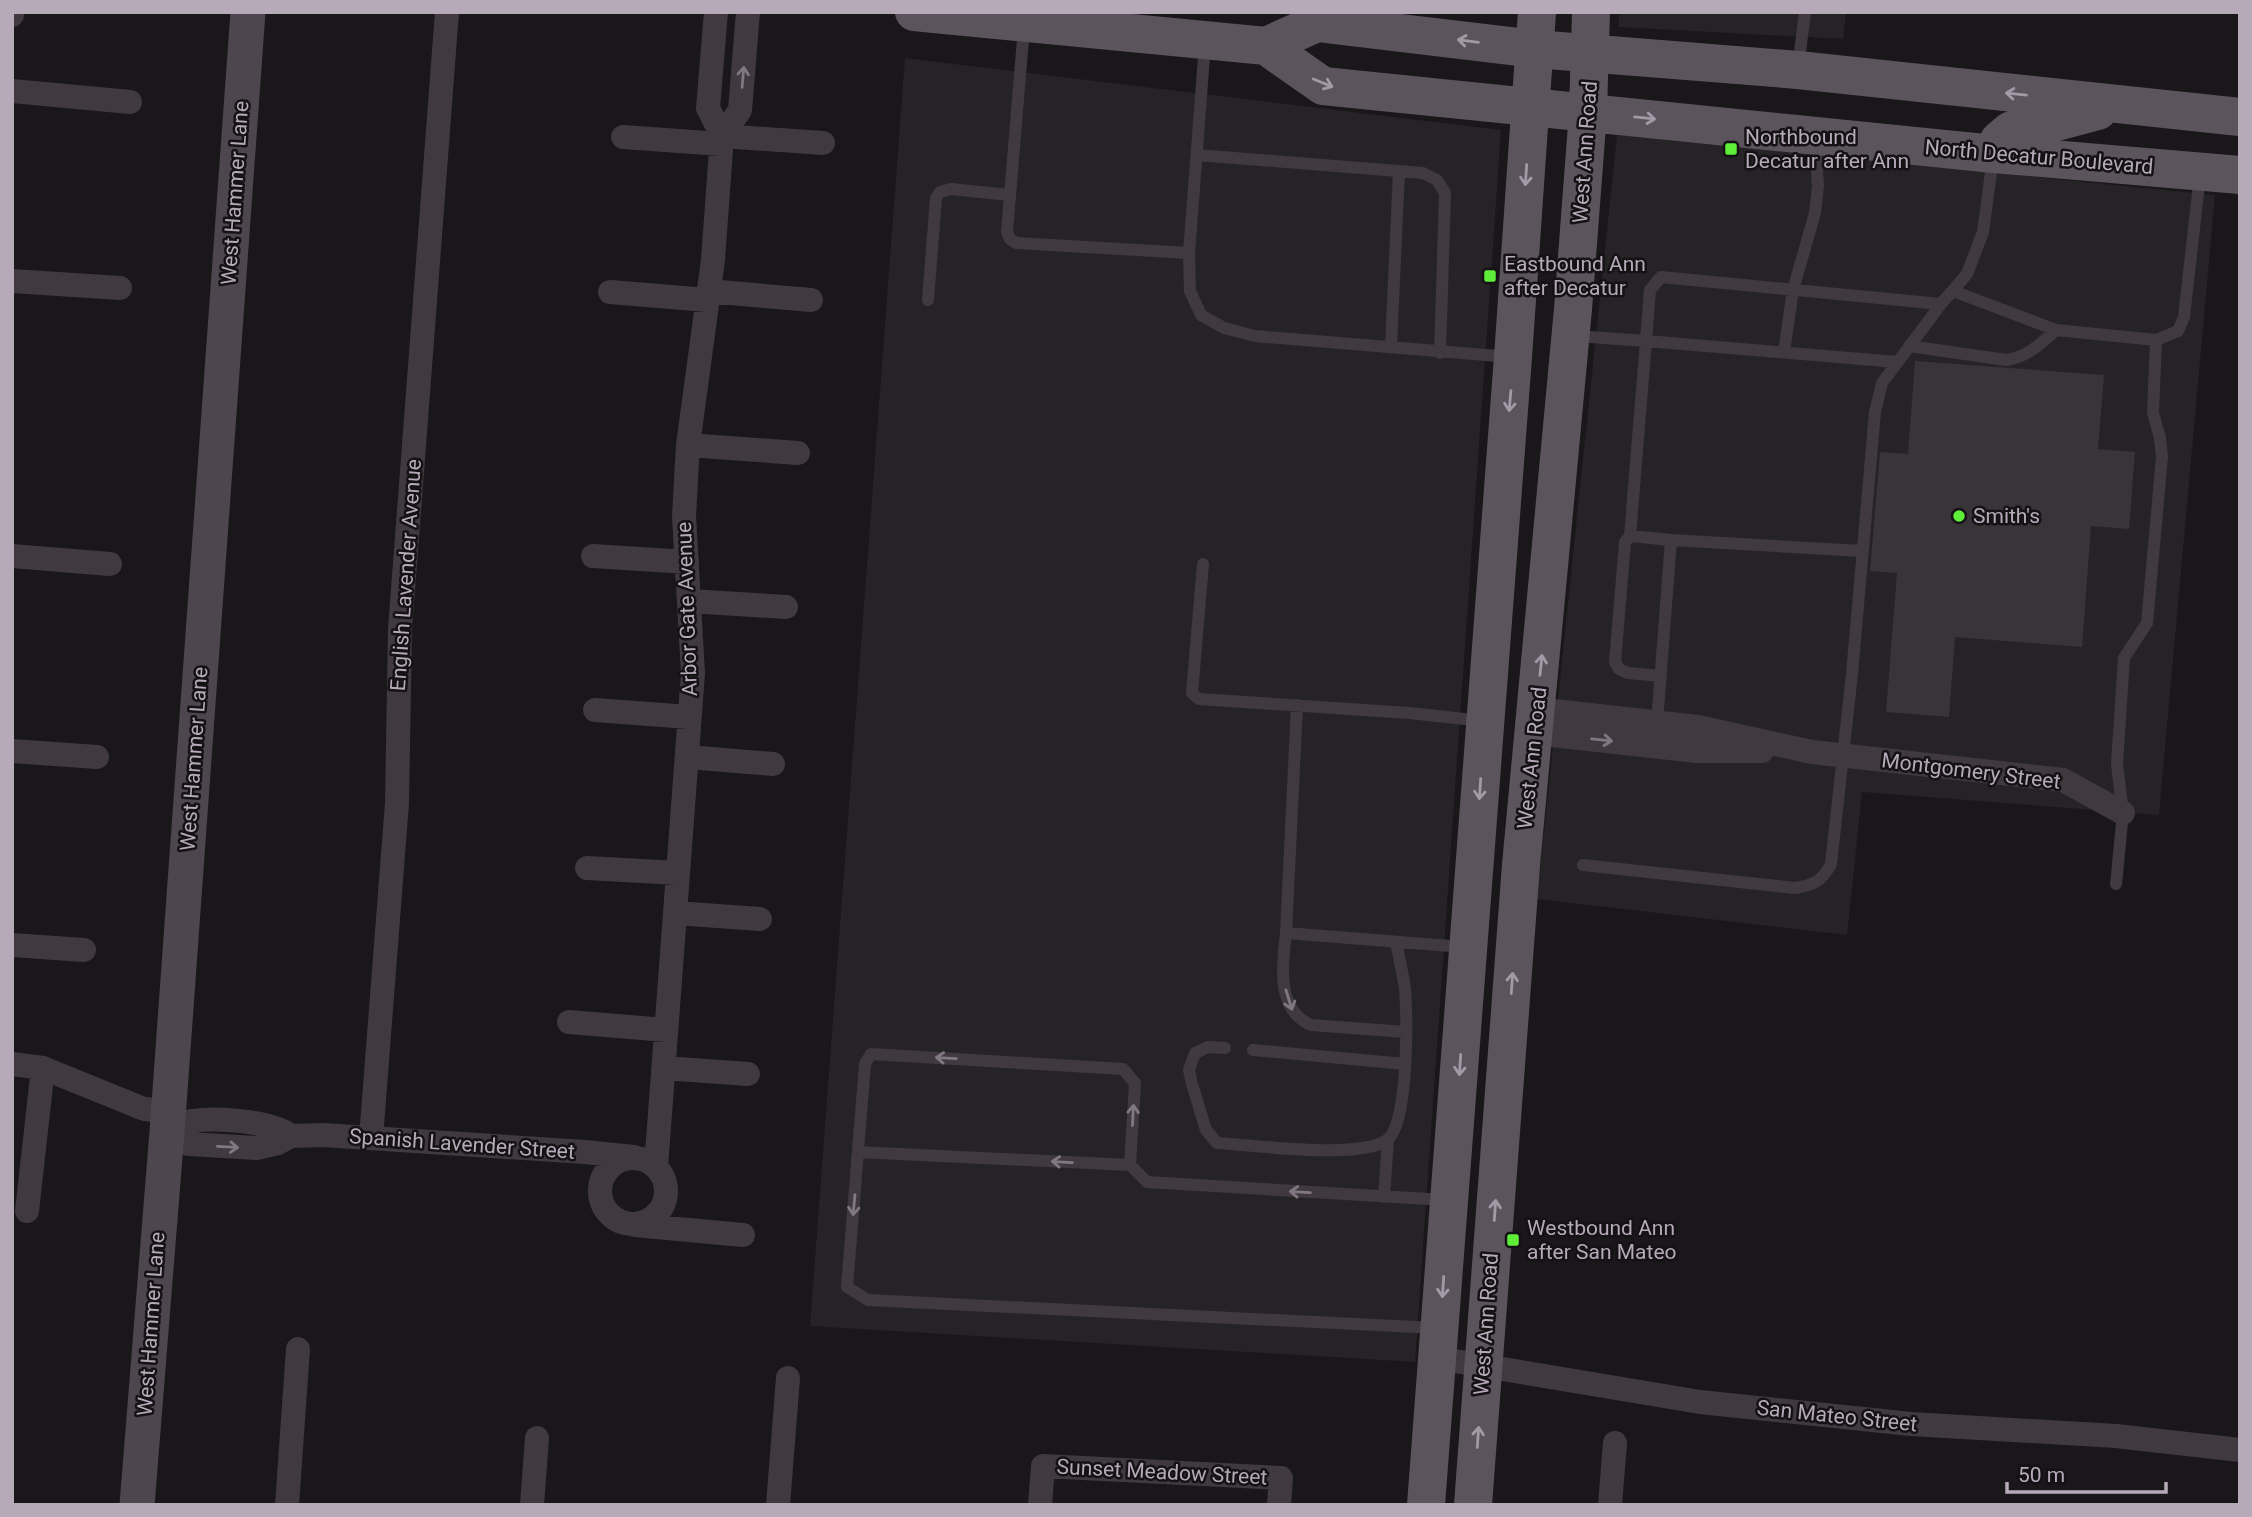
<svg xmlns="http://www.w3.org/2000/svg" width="2252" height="1517" font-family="Roboto,sans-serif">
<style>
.built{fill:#262326}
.building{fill:#383438}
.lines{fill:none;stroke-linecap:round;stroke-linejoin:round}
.lane{stroke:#403a40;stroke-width:12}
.street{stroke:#403a40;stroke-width:24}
.secondary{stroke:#4d464e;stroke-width:35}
.primary{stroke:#5c545d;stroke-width:38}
.oneway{stroke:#a499a7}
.oneway2{stroke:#817883}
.poi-dot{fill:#5eee3a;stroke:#141214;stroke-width:2.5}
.labels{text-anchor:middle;stroke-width:5;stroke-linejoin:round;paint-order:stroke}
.poi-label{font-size:21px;fill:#b6aab9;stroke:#141214;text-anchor:start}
.street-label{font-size:21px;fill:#b6aab9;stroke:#141214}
</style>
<rect width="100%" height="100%" fill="#191719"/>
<path class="built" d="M1619 12H1846L1843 39 1619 27Z
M905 58 1501 130 1415 1362 810 1326Z
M1617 135 2215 195 2159 815 1862 792 1847 935 1537 899Z"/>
<path class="building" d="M1915 361 2104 375 2098 449 2135 452 2129 529 2091 526 2082 647 1955 637 1949 717 1886 712 1897 573 1870 571 1880 452 1908 454Z"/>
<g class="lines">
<path class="lane" d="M1024 27 1007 232 1010 239 1016 243 1189 253
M1205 44 1189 253 1190 291 1201 315 1224 328 1255 336 1510 357
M1798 68 1805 12
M1197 155 1423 173 1437 180 1445 193 1440 353
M1953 291 2056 330 2156 340
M928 300 936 198 940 192 951 189 1009 195
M1576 336 1646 341 1650 290 1661 277 1941 304
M1391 346 1399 171
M1909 346 2006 360C2028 357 2040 344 2056 330
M1784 352 1793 290 1815 213 1818 186 1815 140
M1630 536 1671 540 1657 722
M1671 540 1862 551
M1203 564 1192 693 1199 699 1409 713 1483 721
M1661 676 1628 673 1619 669 1615 662 1625 542 1630 536 1646 341 1897 362
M1297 705 1286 933 1463 947
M1583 865 1795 888C1814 885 1822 881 1831 864L1852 674 1875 412 1882 383 1941 304 1967 274 1983 232 1993 157
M2116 884 2123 813 2117 764 2124 658 2147 623 2162 457 2160 438 2153 413 2156 340 2178 331 2184 317 2200 175
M1286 933C1282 965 1276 1010 1311 1025L1406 1032
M1225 1048 1208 1047 1195 1053 1189 1070 1192 1084 1206 1130 1217 1143C1254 1145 1359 1160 1387 1140 1409 1125 1407 1016 1405 989 1403 974 1399 958 1396 942
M1253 1050 1405 1064
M858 1152 1130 1165
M1384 1197 1388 1140
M1436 1328 868 1300 847 1287 865 1064 871 1054 1123 1069 1135 1083 1130 1165 1147 1182 1445 1200"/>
<path class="street" d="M716 12 708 108 722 136
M12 15V12
M12 91 130 102
M722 136 823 143
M623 137 721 144
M12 281 120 288
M708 291 811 300
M610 292 707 300
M688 445 798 453
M12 556 110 564
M593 556 687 562
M689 601 786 607
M1536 709 1698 727 1812 752 2063 780 2123 813
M595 710 689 717
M1534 733 1697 751H1762
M12 751 97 757
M687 757 773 764
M587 868 678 873
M675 913 760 919
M12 945 84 950
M569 1022 666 1030
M12 1064 43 1068 144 1109 169 1111
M664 1068 748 1074
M291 1136C272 1121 216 1117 192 1121 183 1122 175 1127 167 1132L181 1142 189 1144 257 1148 278 1143 291 1136 323 1135 585 1152 634 1157
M371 1138 397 803 400 629 447 12
M600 1191a33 33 0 1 1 66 0a33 33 0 1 1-66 0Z
M656 1167 693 673 684 516 688 445 713 260 722 136 740 110 748 12
M27 1211 43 1068
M635 1225 743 1235
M1437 1358 1700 1402 1911 1424 2116 1436 2240 1450
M287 1505 298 1349
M532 1505 537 1438
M778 1505 788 1378
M1040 1505 1043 1466 1281 1478 1279 1505
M1610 1505 1615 1443"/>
<path class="secondary" d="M137 1505 167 1132 248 12"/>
<path class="primary" d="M914 12 1266 46 1323 86 1994 154 2240 175
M1266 46 1317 23 1535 49 1798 70 2240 117
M1994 154 1999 140 2011 130 2042 126 2098 111
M1426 1505 1513 357 1537 12
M1473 1505 1521 865 1573 309 1588 112 1591 12"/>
</g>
<defs><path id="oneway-shaft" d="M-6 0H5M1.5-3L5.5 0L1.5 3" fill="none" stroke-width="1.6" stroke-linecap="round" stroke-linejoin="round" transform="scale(1.75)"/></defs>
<g class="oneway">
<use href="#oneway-shaft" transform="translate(1468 41) rotate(-173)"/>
<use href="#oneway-shaft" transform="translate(1323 83) rotate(22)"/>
<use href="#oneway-shaft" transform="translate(2016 94) rotate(-174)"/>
<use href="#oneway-shaft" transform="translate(1645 118) rotate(6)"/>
<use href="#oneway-shaft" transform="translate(1526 175) rotate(94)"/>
<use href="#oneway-shaft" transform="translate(1510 401) rotate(95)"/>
<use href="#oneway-shaft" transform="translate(1541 665) rotate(-84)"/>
<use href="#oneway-shaft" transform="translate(1480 789) rotate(94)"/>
<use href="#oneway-shaft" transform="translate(1512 983) rotate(-86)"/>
<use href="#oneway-shaft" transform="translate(1460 1065) rotate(94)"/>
<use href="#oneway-shaft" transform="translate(1495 1210) rotate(-86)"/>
<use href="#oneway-shaft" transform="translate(1443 1287) rotate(94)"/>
<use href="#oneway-shaft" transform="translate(1478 1437) rotate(-86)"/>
</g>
<g class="oneway2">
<use href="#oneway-shaft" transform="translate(743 77) rotate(-85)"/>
<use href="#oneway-shaft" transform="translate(1602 740) rotate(6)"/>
<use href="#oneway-shaft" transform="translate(1289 1000) rotate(73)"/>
<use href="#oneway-shaft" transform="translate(946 1058) rotate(-177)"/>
<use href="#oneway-shaft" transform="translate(1133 1115) rotate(-87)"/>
<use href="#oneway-shaft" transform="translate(228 1147) rotate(3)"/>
<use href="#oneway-shaft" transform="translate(1062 1162) rotate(-177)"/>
<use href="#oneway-shaft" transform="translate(1300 1192) rotate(-177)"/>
<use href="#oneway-shaft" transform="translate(854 1205) rotate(95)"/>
</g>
<g class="poi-dot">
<rect x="1724" y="142" width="14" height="14" rx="3.5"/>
<rect x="1483" y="269" width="14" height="14" rx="3.5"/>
<circle cx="1959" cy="516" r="7"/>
<rect x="1506" y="1233" width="14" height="14" rx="3.5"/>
</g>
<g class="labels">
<g class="poi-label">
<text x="1745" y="144">Northbound<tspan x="1745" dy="24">Decatur after Ann</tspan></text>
<text x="1504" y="271">Eastbound Ann<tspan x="1504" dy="24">after Decatur</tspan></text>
<text x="1973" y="523">Smith's</text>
<text x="1527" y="1235">Westbound Ann<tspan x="1527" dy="24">after San Mateo</tspan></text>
</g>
<g class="street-label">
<text transform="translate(1585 152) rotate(-86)" y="7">West Ann Road</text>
<text transform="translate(2039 157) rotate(5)" y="7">North Decatur Boulevard</text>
<text transform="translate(235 193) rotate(-86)" y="7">West Hammer Lane</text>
<text transform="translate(406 575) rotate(-86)" y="7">English Lavender Avenue</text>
<text transform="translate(687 609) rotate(-92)" y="7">Arbor Gate Avenue</text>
<text transform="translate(1532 758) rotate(-84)" y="7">West Ann Road</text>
<text transform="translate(194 759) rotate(-86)" y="7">West Hammer Lane</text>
<text transform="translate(1971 771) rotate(7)" y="7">Montgomery Street</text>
<text transform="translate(462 1144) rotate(4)" y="7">Spanish Lavender Street</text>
<text transform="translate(151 1324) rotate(-86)" y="7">West Hammer Lane</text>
<text transform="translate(1486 1324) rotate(-86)" y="7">West Ann Road</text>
<text transform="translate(1837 1416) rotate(6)" y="7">San Mateo Street</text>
<text transform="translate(1162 1472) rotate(3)" y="7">Sunset Meadow Street</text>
</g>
</g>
<rect width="2252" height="1517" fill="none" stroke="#b6aab9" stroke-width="28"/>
<path d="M2007 1482v10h159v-10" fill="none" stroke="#b6aab9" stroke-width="3.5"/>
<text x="2018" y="1482" font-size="21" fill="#b6aab9" stroke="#141214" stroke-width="5" paint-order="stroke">50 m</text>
</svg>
